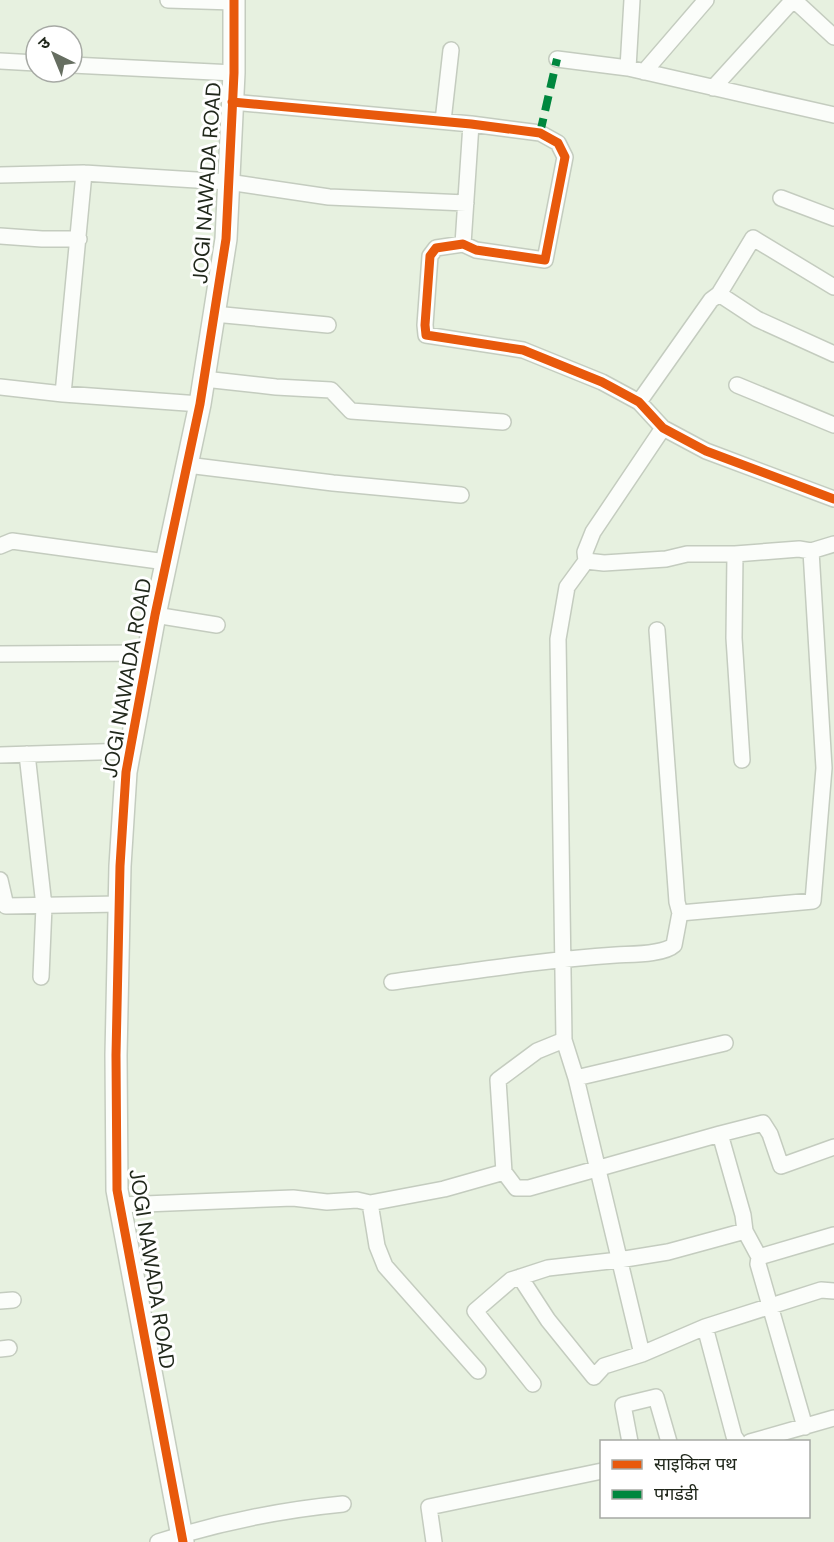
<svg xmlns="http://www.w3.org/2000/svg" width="834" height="1542" font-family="'DM Sans','Noto Sans Devanagari',sans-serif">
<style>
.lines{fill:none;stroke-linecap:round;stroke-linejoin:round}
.street-casing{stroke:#c4ccbf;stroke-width:18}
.secondary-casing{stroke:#c4ccbf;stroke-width:24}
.street{stroke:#fbfdfa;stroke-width:15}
.secondary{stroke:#fbfdfa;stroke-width:21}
.quiet{stroke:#00873e;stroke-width:8;stroke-dasharray:15 8;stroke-linecap:butt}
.cycleway-casing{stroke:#fff;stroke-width:13}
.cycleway{stroke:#e8590c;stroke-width:9}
.labels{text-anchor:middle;stroke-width:6;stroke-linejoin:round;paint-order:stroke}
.street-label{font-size:21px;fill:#21281c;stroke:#fff}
</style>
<rect width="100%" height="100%" fill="#e7f1e0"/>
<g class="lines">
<defs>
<path id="street" d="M168 0 234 2
M794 0 834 37
M557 59 628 68 834 115
M0 61 36 63
M72 65 234 73
M628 68 632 0
M644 72 706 0
M713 88 793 0
M232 102 471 124 540 133 558 143 565 157 545 260 476 250 463 244 436 248 430 256 425 325 426 335 523 350 602 382 639 402 663 428 706 451 834 499
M443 121 451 50
M0 175 84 173 228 182 329 197 466 203
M781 198 834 218
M0 236 42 239H79
M463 244 471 124
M719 294 757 319 834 354
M214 314 328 325
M204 379 276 387 331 390 351 411 503 422
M737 385 834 425
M0 387 63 394 200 404
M63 394 84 173
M639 402 711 300 719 294 753 238 834 287
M187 465 333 483 461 495
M0 546 12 541 166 562
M735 554 734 638 742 760
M586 561 604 563 666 559 687 554H735L799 549 811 551 834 544
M155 615 217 625
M0 654 148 653
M27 754 44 906 41 977
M0 755 130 751
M0 880 6 906 120 904
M680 913 813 901 824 768 811 551
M392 982C466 972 541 960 616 955 631 954 663 955 674 945L680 913 677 902 657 630
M564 1040 537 1051 498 1080 504 1172 516 1188H529L720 1134 743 1215 745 1231 759 1257 758 1264 805 1427
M576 1078 725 1043
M720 1134 763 1123 770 1134 781 1166 834 1147
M370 1203 377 1246 385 1266 478 1371
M120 1205 293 1198 327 1202 357 1200 370 1203 444 1189 504 1172
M759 1257 834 1235
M520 1277 548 1320 594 1377 604 1366 642 1354 705 1327 821 1290 834 1291
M0 1301 13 1300
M705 1327 734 1436 738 1442
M0 1349 9 1348
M642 1354 576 1078 564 1040 558 639 567 587 586 561 585 552 593 532 663 428
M533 1384 475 1311 511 1280 548 1268 619 1260 668 1252 745 1231
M630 1442 623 1405 656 1397 669 1442
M750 1442 834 1418
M158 1542C218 1523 280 1510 343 1504
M434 1542 429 1507 602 1471"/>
<path id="secondary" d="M183 1542 117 1190 116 1055 120 866 126 772 155 615 200 404 226 239 234 73V0"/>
</defs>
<use href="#street" class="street-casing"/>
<use href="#secondary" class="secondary-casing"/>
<use href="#street" class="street"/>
<use href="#secondary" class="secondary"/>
<path class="quiet" d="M540 133 557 59"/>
<defs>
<path id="cycleway" d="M232 102 471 124 540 133 558 143 565 157 545 260 476 250 463 244 436 248 430 256 425 325 426 335 523 350 602 382 639 402 663 428 706 451 834 499
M183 1542 117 1190 116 1055 120 866 126 772 155 615 200 404 226 239 234 73V0"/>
</defs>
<use href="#cycleway" class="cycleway-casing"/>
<use href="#cycleway" class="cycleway"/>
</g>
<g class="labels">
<g class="street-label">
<text transform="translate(207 183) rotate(-86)" y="7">JOGI NAWADA ROAD</text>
<text transform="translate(127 678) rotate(-80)" y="7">JOGI NAWADA ROAD</text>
<text transform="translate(152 1269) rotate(81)" y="7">JOGI NAWADA ROAD</text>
</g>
</g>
<rect x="600" y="1440" width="210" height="78" fill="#ffffff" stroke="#a6a9a4" stroke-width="1.5"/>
<rect x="612" y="1460" width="30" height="9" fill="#e8590c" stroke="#a6a9a4" stroke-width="1.5"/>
<text x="654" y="1470" font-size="18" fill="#21281c">साइकिल पथ</text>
<rect x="612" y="1490" width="30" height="9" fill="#00873e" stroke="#a6a9a4" stroke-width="1.5"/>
<text x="654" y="1500" font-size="18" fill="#21281c">पगडंडी</text>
<g transform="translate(54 54) rotate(317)"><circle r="28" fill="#ffffff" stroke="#a6a9a4" stroke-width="1.5"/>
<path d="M0-4.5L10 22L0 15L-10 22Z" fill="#666e61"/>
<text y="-9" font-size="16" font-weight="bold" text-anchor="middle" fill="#21281c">उ</text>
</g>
</svg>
